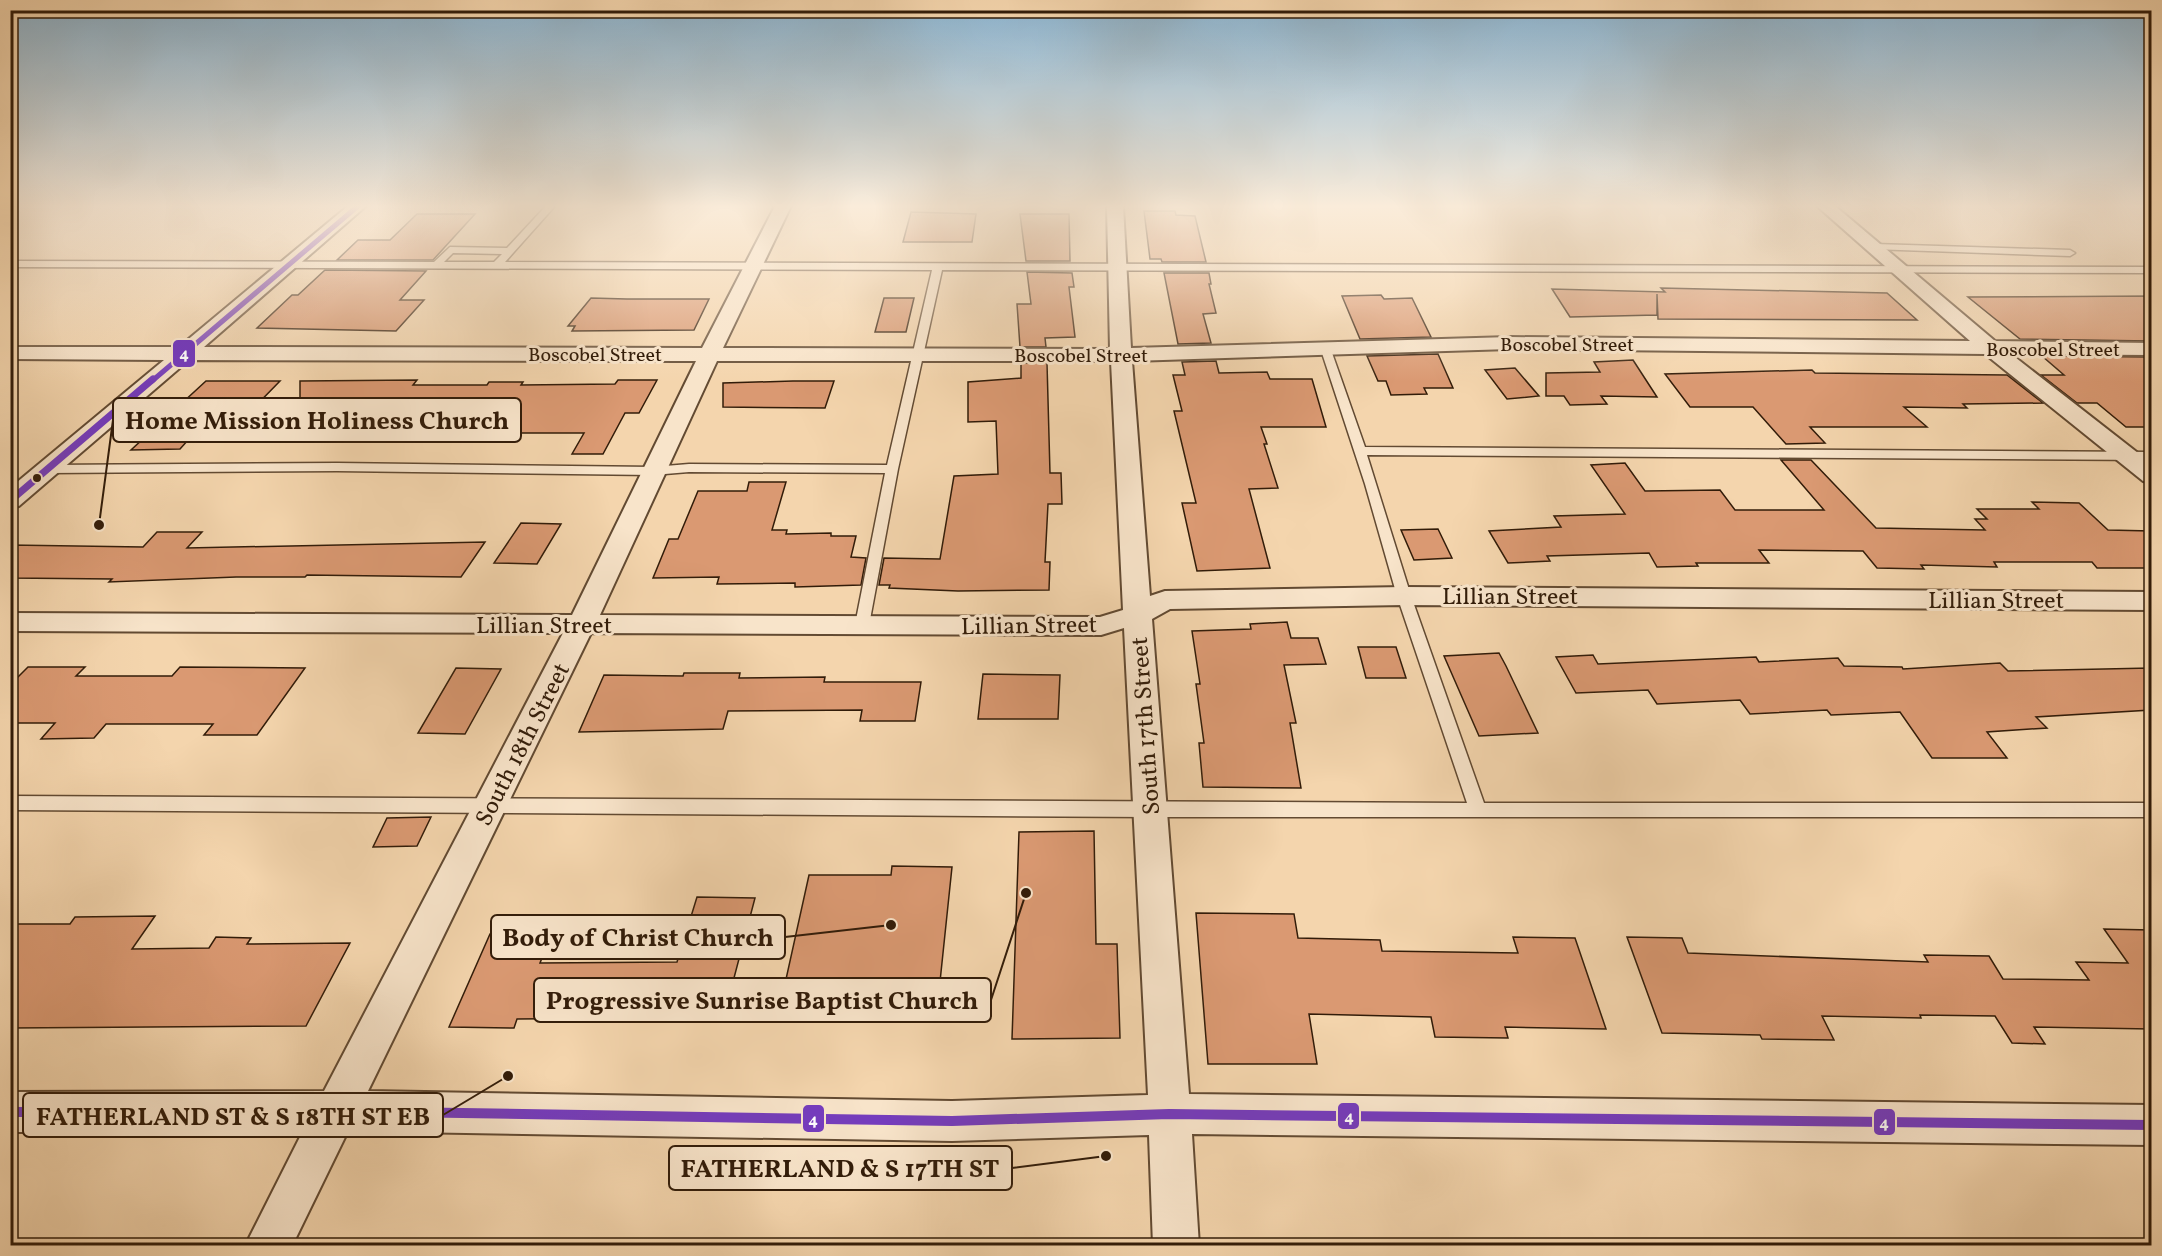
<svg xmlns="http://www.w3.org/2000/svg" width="2162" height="1256" font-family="Vollkorn,serif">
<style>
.building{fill:#da9972;stroke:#321c09;stroke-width:1.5}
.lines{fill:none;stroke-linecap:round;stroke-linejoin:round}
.service-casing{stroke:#624a32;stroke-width:3}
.minor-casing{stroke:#624a32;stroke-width:4}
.service{fill:#f8e4ca;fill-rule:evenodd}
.minor{fill:#f8e4ca;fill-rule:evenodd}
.bus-1-far2-casing{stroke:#f8e4ca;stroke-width:8}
.bus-1-far1-casing{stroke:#f8e4ca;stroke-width:10}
.bus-1-casing{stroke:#f8e4ca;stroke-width:15}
.bus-1-far2{stroke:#753cbe;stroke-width:5}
.bus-1-far1{stroke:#753cbe;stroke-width:7}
.bus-1{stroke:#753cbe;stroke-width:10}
.bus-dot{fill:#321c09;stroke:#f8e4ca;stroke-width:2}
.labels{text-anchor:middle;stroke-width:6;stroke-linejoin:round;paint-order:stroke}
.far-street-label{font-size:20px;fill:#321c09;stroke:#f8e4ca}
.street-label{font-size:24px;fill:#321c09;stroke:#f8e4ca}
.leader{fill:none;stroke:#321c09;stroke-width:2}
.callout-dot{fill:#321c09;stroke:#f8e4ca;stroke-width:2}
.callout{fill:#f8e4ca;stroke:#321c09;stroke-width:2}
.callout-label{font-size:26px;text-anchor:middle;font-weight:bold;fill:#321c09}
.line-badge{stroke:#f8e4ca;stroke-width:2}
.badge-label{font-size:16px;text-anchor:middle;font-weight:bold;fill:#fff}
</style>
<rect width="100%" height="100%" fill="#f4d5ad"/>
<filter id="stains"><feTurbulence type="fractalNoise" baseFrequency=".00333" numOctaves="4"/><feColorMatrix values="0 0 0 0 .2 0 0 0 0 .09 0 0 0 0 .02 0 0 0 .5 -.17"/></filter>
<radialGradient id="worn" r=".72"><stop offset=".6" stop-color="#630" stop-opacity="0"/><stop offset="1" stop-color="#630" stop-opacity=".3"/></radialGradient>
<path class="building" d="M1144 211H1175L1176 215 1195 216 1206 262H1162L1161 259H1150Z
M911 212 976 214 972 242H903Z
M417 214H475L433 260H337L358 240H390Z
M1020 214H1069L1070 261H1026Z
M325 270 426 271 400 300H424L396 331 257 328 292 295H298Z
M1027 272 1072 273 1074 287H1069L1075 337 1045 338 1046 347H1020L1017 304H1031Z
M1164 273H1209L1211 284H1209L1216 313 1203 314 1211 343 1178 344Z
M1661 288 1887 293 1917 320 1658 319 1657 294V315L1570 317 1552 289 1665 292Z
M1381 295 1384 299 1412 298 1431 337 1360 339 1342 296Z
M2151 296V341L2020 339 1968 297Z
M591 298 627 299H709L694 330 572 331 575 326H568Z
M884 298H914L906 332H875Z
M1438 354 1453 388H1424L1427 394 1391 395 1386 381H1378L1367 356Z
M2042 356 2151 357V427H2126L2097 403H2077L2041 375H2064Z
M1633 360 1657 397 1601 396 1607 404 1570 405 1564 396H1546V373L1600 372 1594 362Z
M1216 361 1219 373 1267 372 1270 379H1312L1326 427H1261L1267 444H1264L1278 488 1249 489 1270 568 1197 571 1182 503H1196L1174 411H1182L1173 375H1185L1182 362Z
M1021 363H1047L1050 473H1061L1062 504H1048L1045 562H1050L1049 590 958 591 889 588 890 585H879L884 558 940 559 954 476 998 474 996 421 968 422V382L1021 378Z
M1515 368 1539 396 1507 399 1485 370Z
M1812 370 1815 373 2007 375 2043 403 1963 404 1967 408 1904 407 1927 427H1810L1825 443 1786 444 1753 407H1690L1665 374Z
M417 380 413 385H487L489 382H523L521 385 615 384 618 380H657L639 413H625L603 454H572L584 433H504L517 412 364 411 367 408H350L352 406 300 405V381Z
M206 381H280L242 420H206L180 449 131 450Z
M793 381H834L825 408 723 407V383Z
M1781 460H1811L1876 528 1985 530 1975 519H1987L1977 509H2039L2032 502 2079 503 2108 530 2151 531V568H2097L2092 562H1994L1997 567 1921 565 1924 569 1877 568 1863 551 1759 550 1769 563H1696L1698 566 1657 567 1649 553 1547 556 1550 561 1508 563 1489 531 1561 527 1554 516 1625 514 1591 465 1625 463 1645 491 1720 490 1735 510H1824Z
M749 482H786L772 530H787L786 534 831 533V536H856L851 557 866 558 861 585 795 587V583L717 584 719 577 653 578 669 539H678L698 491H747Z
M521 523 561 524 537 564 494 563Z
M1438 529 1452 558 1414 560 1401 530Z
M157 532H202L187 548 485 542 461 577 307 575 305 577H236L109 582 112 579 10 578V545L143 547Z
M1287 622 1291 638H1318L1326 664 1284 665 1296 723H1290L1301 788 1203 787 1199 743H1204L1196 684H1200L1192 631 1251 629 1250 624Z
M1358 647H1396L1406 678H1366Z
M1499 653 1506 666 1538 733 1479 736 1444 656Z
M1593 655 1598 664 1756 657 1759 662 1838 658 1844 666 1902 667 1903 669 2000 663 2008 671 2151 668V710L2036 717 2047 728 1987 732 2007 758H1932L1900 712 1831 715 1827 710 1750 714 1740 700 1657 704 1648 690 1576 693 1556 657Z
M28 667H85L76 676H172L180 667 305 668 257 735H204L213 724H106L94 738 41 739 55 723H10V685Z
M456 668 501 669 465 734 418 733Z
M684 673H740L739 678 825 677 824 682H921L915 721H860L862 710 728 711 723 729 579 732 604 675 683 676Z
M983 674 1060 675 1058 719H978Z
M431 817 417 846 373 847 387 818Z
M1094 831 1096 944H1117L1120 1038 1012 1039 1019 832Z
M892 866 952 867 936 1020H777L809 875H891Z
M697 897 755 898 724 1016 624 1014 623 1018 517 1019 514 1028 449 1027 490 934H523L530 917 558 918 540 963 677 962Z
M1196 913 1294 914 1298 938 1380 940 1382 951 1518 953 1513 937 1575 938 1606 1029 1505 1027 1508 1038 1435 1037 1431 1017 1309 1014 1317 1064H1208Z
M155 916 132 949 209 948 216 937 251 938 247 944 350 943 306 1026 10 1028V924H70L75 917Z
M2104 929 2151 930V1029L2034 1027 2045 1044 2012 1043 1995 1016 1920 1015 1921 1018 1822 1016 1834 1040 1762 1039 1760 1035 1662 1033 1627 937 1682 938 1688 953 1928 962 1924 955 1989 956 2003 979 2089 980 2076 962 2128 963Z"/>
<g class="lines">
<defs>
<path id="service" d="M546 206H555L505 262 2152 267V273L942 270 898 469 869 625 862 630 855 625 885 473 689 472 653 475 337 471 49 473 43 469 49 465 337 463 653 467 689 464 887 465 932 270 10 267V261L434 262 450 247 507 248ZM453 253 502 254 494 262H444Z
M1875 244 2070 250 2075 253 2070 256 1872 249V245Z
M1326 347 1331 350 1365 447 2152 452V460L1367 455 1411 596 1484 803H2152V817H1151L10 810V796L1467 803 1397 596 1365 484 1321 350Z"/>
<path id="minor" d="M348 206H366L204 347 702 348 775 206H791L723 348 1110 349 1107 206H1123L1131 348 1510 337 1970 341 1817 206H1835L1995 341 2152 343V355L2011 354 2152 464V483L2143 481 1985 354 1510 349 1132 361 1150 596 1165 591 1404 587 2152 592V610L1404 605 1170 609 1152 619 1189 1094 2152 1105V1145L1192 1134 1199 1246H1153L1149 1135 952 1141 348 1131 292 1246H245L303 1131 10 1132V1092L324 1091 563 633 10 631V613L572 615 696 361 189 360 19 506 10 508V488L164 360 10 359V347H179ZM717 361H1111L1123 610 1100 617 600 615ZM1124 628 1148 1095 952 1101 368 1091 591 633 1101 635Z"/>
</defs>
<use href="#service" class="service-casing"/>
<use href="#minor" class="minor-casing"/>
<use href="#service" class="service"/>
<use href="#minor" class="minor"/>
<defs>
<path id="bus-1-far2" d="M152 381 358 206"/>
<path id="bus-1-far1" d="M10 501 153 379"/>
<path id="bus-1" d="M10 1112 334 1111 952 1121 1169 1114 2152 1125"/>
</defs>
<use href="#bus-1-far2" class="bus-1-far2-casing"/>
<use href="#bus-1-far1" class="bus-1-far1-casing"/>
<use href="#bus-1" class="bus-1-casing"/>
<use href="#bus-1-far2" class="bus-1-far2"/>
<use href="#bus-1-far1" class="bus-1-far1"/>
<use href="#bus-1" class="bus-1"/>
</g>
<linearGradient id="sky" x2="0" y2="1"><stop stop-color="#8ab5d3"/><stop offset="0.54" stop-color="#faecda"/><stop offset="1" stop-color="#faecda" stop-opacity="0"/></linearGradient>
<rect width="2162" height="382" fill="url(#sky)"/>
<circle class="bus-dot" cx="37" cy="478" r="5"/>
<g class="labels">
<g class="far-street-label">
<text x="1567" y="351">Boscobel Street</text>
<text x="2053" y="356">Boscobel Street</text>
<text x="595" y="361">Boscobel Street</text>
<text x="1081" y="362">Boscobel Street</text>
</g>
<g class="street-label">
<text x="1510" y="604">Lillian Street</text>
<text x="1996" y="608">Lillian Street</text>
<text x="544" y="633">Lillian Street</text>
<text transform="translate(1029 625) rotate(-1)" y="8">Lillian Street</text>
<text transform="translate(1145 726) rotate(-94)" y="8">South 17th Street</text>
<text transform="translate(522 744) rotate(-63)" y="8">South 18th Street</text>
</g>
</g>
<path class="leader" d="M99 525L113 420M891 925L785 937M1026 893L991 1000M508 1076L443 1115M1106 1156L1012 1168"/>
<g class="callout-dot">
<circle cx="99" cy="525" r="6"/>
<circle cx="891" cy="925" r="6"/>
<circle cx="1026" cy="893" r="6"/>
<circle cx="508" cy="1076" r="6"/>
<circle cx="1106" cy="1156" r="6"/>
</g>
<g class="callout">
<rect x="113" y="398" width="408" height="44" rx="6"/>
<rect x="491" y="915" width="294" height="44" rx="6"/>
<rect x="534" y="978" width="457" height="44" rx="6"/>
<rect x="23" y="1093" width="420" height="44" rx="6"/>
<rect x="669" y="1146" width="343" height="44" rx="6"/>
</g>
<g class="callout-label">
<text x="317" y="429">Home Mission Holiness Church</text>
<text x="638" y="946">Body of Christ Church</text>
<text x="762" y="1009">Progressive Sunrise Baptist Church</text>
<text x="233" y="1125">FATHERLAND ST &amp; S 18TH ST EB</text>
<text x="840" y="1177">FATHERLAND &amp; S 17TH ST</text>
</g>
<g class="line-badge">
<rect x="172" y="339" width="24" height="29" rx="6" fill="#753cbe"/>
<rect x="1337" y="1102" width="23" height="28" rx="6" fill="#753cbe"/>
<rect x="802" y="1104" width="23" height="29" rx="6" fill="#753cbe"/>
<rect x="1873" y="1108" width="23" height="28" rx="6" fill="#753cbe"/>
</g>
<g class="badge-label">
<text x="184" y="359">4</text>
<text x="1349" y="1122">4</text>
<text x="813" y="1125">4</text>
<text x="1884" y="1128">4</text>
</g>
<rect width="2162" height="1256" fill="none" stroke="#f4d5ad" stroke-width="36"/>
<rect x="12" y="12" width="2138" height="1232" fill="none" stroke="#321c09" stroke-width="3"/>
<rect x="18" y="18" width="2126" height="1220" fill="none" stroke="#321c09" stroke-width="1.5"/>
<rect width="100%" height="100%" filter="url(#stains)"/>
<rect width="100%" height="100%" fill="url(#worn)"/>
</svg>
